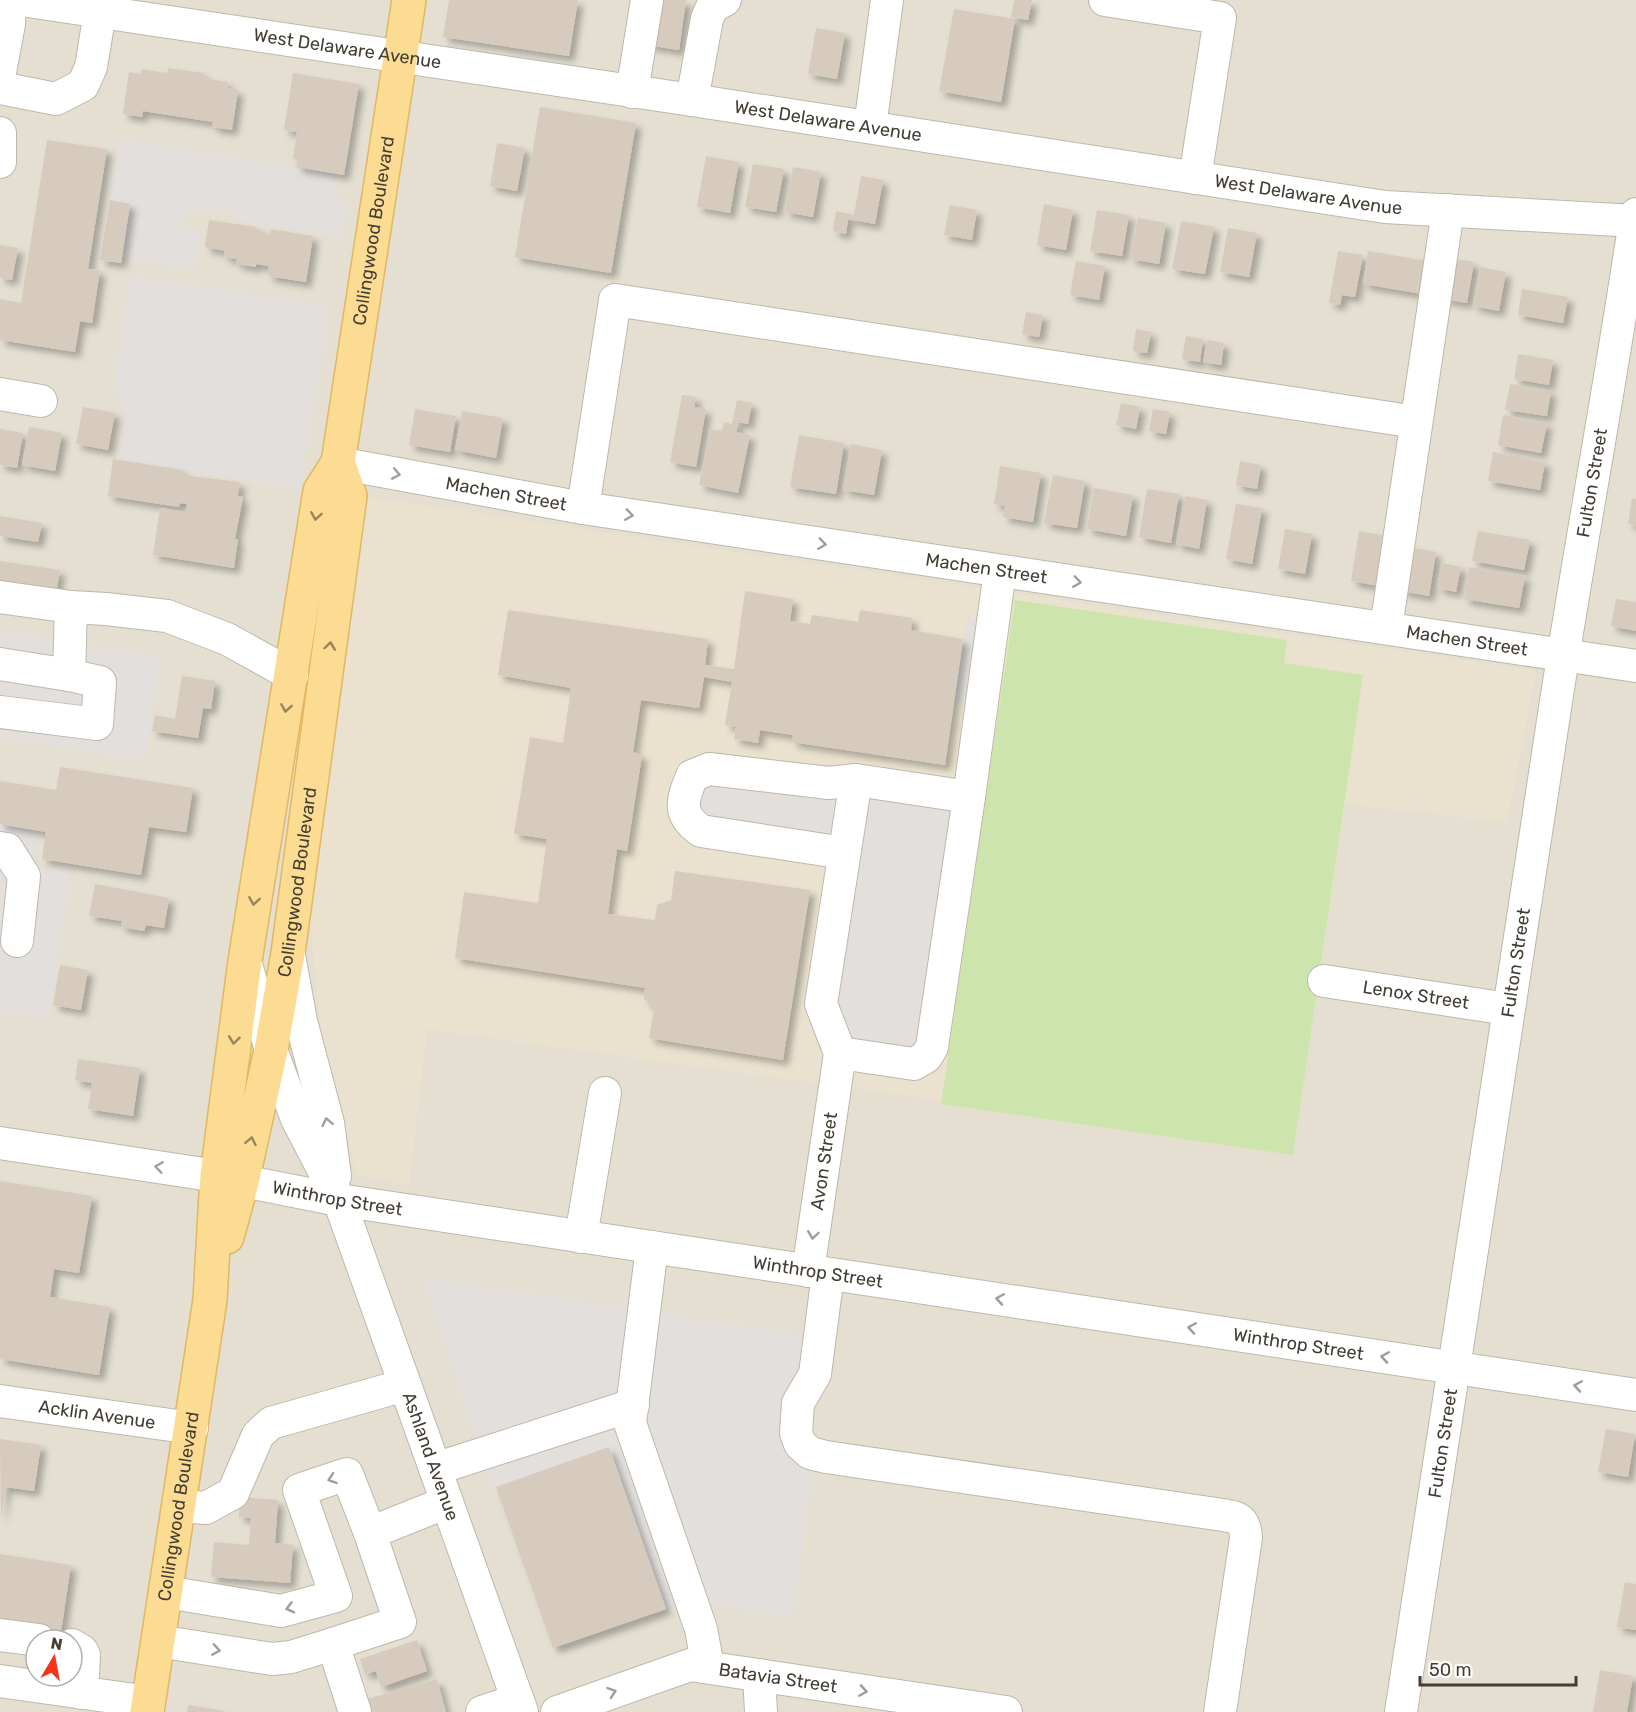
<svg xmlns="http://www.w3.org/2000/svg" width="1636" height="1712" font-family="Rubik,sans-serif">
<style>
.residential{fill:#e5dfd2;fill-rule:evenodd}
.education{fill:#eae2ce}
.green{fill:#cde5ad}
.parking{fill:#e2dfdc}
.building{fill:#d6cbbc;filter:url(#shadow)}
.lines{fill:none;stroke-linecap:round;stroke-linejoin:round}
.minor-casing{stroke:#bfb7aa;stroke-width:34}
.major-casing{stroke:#e0b763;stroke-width:36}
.minor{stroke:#fff;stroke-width:32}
.major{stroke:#fcdb92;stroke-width:33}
.oneway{stroke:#a19e9a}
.oneway2{stroke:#96845e}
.labels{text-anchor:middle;stroke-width:5;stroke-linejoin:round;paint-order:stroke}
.street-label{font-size:18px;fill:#433d34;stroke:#fff}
</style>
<defs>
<filter id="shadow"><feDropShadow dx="5.5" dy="5.5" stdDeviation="3" flood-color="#0004"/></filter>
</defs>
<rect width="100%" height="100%" fill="#f1ede4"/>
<path class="residential" d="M0 0H1636V1712H0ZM36 1640H72V1676H36Z"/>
<path class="education" d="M368 497 1536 671 1507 822 1345 804 1293 1155 941 1104 925 1098 427 1029 409 1186 357 1174 322 1040 308 902Z"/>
<path class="green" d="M1015 600 1287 640 1284 663 1363 675 1293 1155 941 1104Z"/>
<path class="parking" d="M120 139 338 174 335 196 348 201 342 237 240 222 225 210H204L186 213 184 218 183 224 187 229 200 231 194 270 121 259 130 204 110 200Z
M131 276 330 306 299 489 118 460 126 414 115 388V370Z
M967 618 1005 624 942 1051 828 1059 827 879 824 866 816 859 682 835 675 827 672 816 676 784 831 765 957 782 969 705 954 703Z
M0 631 161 656 145 760 0 738Z
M0 824 40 831 34 867 71 872 48 1018 0 1011Z
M423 1277 812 1337 807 1366 783 1407 781 1419V1429L815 1461 793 1616 680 1602 666 1609 609 1447 492 1489Z"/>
<path class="building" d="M449 0H578L569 56 443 37Z
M654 0H686L679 50 647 45Z
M1014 0H1032L1028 20 1011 17Z
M954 9 1015 19 1001 102 939 91Z
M816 28 845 33 837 79 808 74Z
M168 68 204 73 203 78 228 82 227 88 238 90 232 130 212 127 213 122 143 111 142 117 123 114 129 72 141 74V69L167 73Z
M293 73 359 84 344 175 296 167 298 159H293L297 132 284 130Z
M540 107 636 123 611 273 515 257Z
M47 140 107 149 88 269 100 270 92 323 80 321 75 352 0 340V299L21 303Z
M497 143 525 148 517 191 490 186Z
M706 156 739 162 730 213 697 207Z
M753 164 784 169 776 212 745 207Z
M793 167 821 172 813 217 785 212Z
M861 176 883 180 875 224 848 219 846 234 833 231 836 211 854 215Z
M110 200 130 204 121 263 100 260Z
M1044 204 1073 210 1066 250 1037 245Z
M950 205 977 210 972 240 944 235Z
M1097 210 1129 215 1122 256 1090 251Z
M1138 218 1166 223 1159 264 1130 259Z
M209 220 256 227V230L265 231V235L270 236 271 229 313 236 306 282 268 276 269 266 256 264V267L236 264 237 259 224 257 225 251 205 247Z
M1181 221 1214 227 1205 274 1172 269Z
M1228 228 1257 233 1249 277 1220 272Z
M0 245 18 248 12 280 0 278Z
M1338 251 1363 255 1355 297 1342 295 1340 305 1329 303Z
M1368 251 1433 262 1428 295 1363 284Z
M1450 258 1474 262 1467 303 1443 299Z
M1076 261 1105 266 1099 300 1070 295Z
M1480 267 1506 272 1499 311 1473 306Z
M1522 289 1568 297 1563 323 1518 315Z
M1026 312 1043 315 1039 337 1022 334Z
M1136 329 1151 332 1147 353 1133 351Z
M1186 336 1203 339 1200 362 1182 359Z
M1207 340 1224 343 1221 365 1203 362Z
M1518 354 1553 360 1549 385 1514 379Z
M1510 384 1551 391 1547 416 1505 410Z
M682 395 696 397 694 407 706 409 696 467 670 462Z
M737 400 752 403 748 424 738 422 736 432 750 435 738 493 699 485 710 429 722 431 724 422 732 424Z
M1121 403 1140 407 1136 429 1116 425Z
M83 407 115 413 108 450 76 444Z
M415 409 456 416 450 452 409 445Z
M1153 409 1170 412 1166 434 1149 431Z
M462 411 503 418 496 458 455 450Z
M1503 415 1547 423 1541 453 1498 445Z
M29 427 62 433 55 471 22 465Z
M0 429 23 433 17 468 0 465Z
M799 435 844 443 836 494 790 487Z
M851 444 882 450 874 495 843 490Z
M1493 452 1545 462 1540 490 1488 481Z
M113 459 183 470 182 475 240 482 238 496 243 497 235 539H238L234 568 153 555 160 508 186 512 187 504 180 503 179 507 108 496Z
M1240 461 1261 465 1257 489 1236 485Z
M1000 466 1041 473 1033 522 1003 517 1005 506 994 504Z
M1053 475 1085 481 1077 528 1044 523Z
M1094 488 1133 495 1126 536 1087 529Z
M1147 489 1179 494 1171 543 1139 537Z
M1185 496 1207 500 1199 549 1176 544Z
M1632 498 1636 499V526L1628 524Z
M1236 504 1262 508 1252 564 1226 559Z
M0 516 42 523 38 542 0 536Z
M1285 529 1312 534 1305 574 1278 569Z
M1359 531 1392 537 1384 587 1351 581Z
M1478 531 1530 540 1524 570 1472 561Z
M1408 547 1436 552 1429 596 1401 591Z
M0 561 60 570 56 594 0 583Z
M1442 563 1461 567 1456 592 1437 588Z
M1469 567 1525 576 1519 608 1464 599Z
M745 591 793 599 790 621 810 624 812 615 858 622 860 610 912 618 911 630 963 639 945 765 792 742 793 735 760 730 758 743 734 739 736 727 725 725 732 682 704 677 699 708 641 700 633 752 642 755 627 851 617 849 608 914 655 920 657 905 671 900 675 871 810 890 783 1060 649 1038 654 1008 644 999 645 988 455 958 464 892 538 903 547 839 514 834 530 737 563 743 571 688 498 675 508 610 708 639 705 665 734 669Z
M1616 599 1636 602V631L1611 626Z
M182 676 215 681 211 709 203 708 198 738 152 731 155 715 175 719Z
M60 767 193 788 186 832 149 827 141 875 42 859 46 832 0 824V781L56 790Z
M95 884 169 898 164 928 146 925 144 931 121 927 122 921 89 916Z
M60 965 88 970 81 1010 53 1005Z
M78 1059 140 1068 133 1116 88 1109 92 1083 75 1080Z
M0 1181 92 1196 79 1273 54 1269 50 1297 110 1307 99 1375 0 1359Z
M1606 1429 1635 1434 1628 1477 1598 1472Z
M0 1439 41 1445 34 1491 6 1487 1 1519Z
M609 1447 666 1609 553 1648 496 1487Z
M240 1497 278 1500 275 1543 293 1545 290 1583 211 1577 214 1542 249 1545 251 1518 239 1517Z
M0 1554 71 1565 61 1632 0 1623Z
M1625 1582 1636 1584V1630L1617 1627Z
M417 1640 427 1671 381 1687 376 1671 365 1674 360 1659Z
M1600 1670 1633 1676 1627 1712H1593Z
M437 1679 446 1712H371L367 1699Z
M188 1705 224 1711V1712H187Z"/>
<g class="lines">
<defs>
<g id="minor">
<path id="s1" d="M21 0 692 100 1385 207 1636 221"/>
<path d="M1105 0 1220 18 1195 178"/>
<path d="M0 72 9 24 10 0"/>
<path d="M0 88 56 99 83 85 91 67 100 12"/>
<path d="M632 92 647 0"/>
<path d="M692 100 707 19 712 7 725 0"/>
<path d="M870 127 887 0"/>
<path d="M0 133V162"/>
<path d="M0 394 41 401"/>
<path id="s2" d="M338 463 583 508 1636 666"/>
<path d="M583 508 615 300 1416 422"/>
<path d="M0 597 71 607 106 609 167 616 227 639 292 675"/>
<path d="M1386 628 1448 210"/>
<path d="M0 664 69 675 71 607"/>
<path d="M0 712 97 724 100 682 69 675"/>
<path d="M0 848 7 849 24 876 17 941"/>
<path d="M844 853 701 831C677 814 682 801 692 776L709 769 829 783 856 780"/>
<path d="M289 955 301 1021 328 1123 335 1176"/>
<path id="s3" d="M245 961 271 1050 297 1119 339 1200 522 1712"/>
<path id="s4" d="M1324 981 1508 1009"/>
<path d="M840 1053 914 1064 926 1057 932 1047 969 797"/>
<path id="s5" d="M0 1143 217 1176 339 1200 1636 1395"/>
<path d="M581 1237 605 1093"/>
<path d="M652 1247 630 1423 701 1629 708 1667"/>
<path id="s6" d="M808 1271 840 1053 821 1004 856 780 969 797 1000 571"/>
<path d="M828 1274 815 1374 798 1403 796 1433 800 1444 810 1453 826 1457 1223 1515C1240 1518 1245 1520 1246 1538L1220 1712"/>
<path id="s7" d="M0 1401 192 1428"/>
<path d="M435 1469 633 1405"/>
<path d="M180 1506 206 1508 233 1493 258 1435 271 1423 405 1385"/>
<path d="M166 1592 281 1611 336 1596 299 1490 347 1474 370 1533"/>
<path d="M0 1635 39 1640"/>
<path d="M158 1641 272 1659 291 1657 333 1644"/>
<path d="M72 1645 82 1651 84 1655 82 1693"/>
<path d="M759 1675 761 1712"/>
<path d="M0 1681 149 1702"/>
<path d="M355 1712 333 1644 400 1622 370 1533 447 1502"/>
<path d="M482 1712 518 1700"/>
<path id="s8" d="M557 1712 690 1665 1006 1712"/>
<path id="s9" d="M1401 1712C1455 1373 1504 1034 1557 695 1582 535 1612 375 1636 214"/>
</g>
<g id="major">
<path id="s10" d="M227 1237 242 1182 271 1050 288 953 350 496 338 463"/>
<path id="s11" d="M147 1712 210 1300 217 1176 245 961 320 491 338 463 409 0"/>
</g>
</defs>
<use href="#minor" class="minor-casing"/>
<use href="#major" class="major-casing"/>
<use href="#minor" class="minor"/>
<use href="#major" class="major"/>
</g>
<defs><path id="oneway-chevron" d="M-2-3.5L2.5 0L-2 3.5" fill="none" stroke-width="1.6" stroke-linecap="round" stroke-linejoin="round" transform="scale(1.5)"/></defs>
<g class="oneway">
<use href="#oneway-chevron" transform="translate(396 474) rotate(11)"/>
<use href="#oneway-chevron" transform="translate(629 515) rotate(8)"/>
<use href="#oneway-chevron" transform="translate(822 544) rotate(8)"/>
<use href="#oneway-chevron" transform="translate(1077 582) rotate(8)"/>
<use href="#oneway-chevron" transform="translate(327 1122) rotate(-102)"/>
<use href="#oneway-chevron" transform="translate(159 1167) rotate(-172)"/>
<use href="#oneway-chevron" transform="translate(813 1235) rotate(98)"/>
<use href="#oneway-chevron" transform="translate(1000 1299) rotate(-171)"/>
<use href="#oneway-chevron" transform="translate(1192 1328) rotate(-171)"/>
<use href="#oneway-chevron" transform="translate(1385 1357) rotate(-171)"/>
<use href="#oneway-chevron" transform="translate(1578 1386) rotate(-171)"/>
<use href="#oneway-chevron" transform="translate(332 1479) rotate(161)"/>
<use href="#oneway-chevron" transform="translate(290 1608) rotate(166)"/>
<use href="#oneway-chevron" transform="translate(216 1650) rotate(9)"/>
<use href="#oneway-chevron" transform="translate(863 1691) rotate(9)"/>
<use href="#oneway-chevron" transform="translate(612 1692) rotate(-19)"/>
</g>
<g class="oneway2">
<use href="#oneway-chevron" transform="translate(316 516) rotate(99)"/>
<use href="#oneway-chevron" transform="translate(330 646) rotate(-82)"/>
<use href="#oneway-chevron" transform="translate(286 708) rotate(99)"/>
<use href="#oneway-chevron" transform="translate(254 901) rotate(99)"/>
<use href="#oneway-chevron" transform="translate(234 1040) rotate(97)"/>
<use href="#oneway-chevron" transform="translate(251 1141) rotate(-78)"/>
</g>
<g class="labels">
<g class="street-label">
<text dy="6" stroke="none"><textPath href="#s1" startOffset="330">West Delaware Avenue</textPath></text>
<text dy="6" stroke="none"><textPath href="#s1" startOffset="816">West Delaware Avenue</textPath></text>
<text dy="6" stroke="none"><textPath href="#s1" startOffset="1302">West Delaware Avenue</textPath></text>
<text dy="6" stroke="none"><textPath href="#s11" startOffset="1502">Collingwood Boulevard</textPath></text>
<text dy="6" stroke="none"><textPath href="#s9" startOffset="1244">Fulton Street</textPath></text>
<text dy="6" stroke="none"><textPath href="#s2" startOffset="171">Machen Street</textPath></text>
<text dy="6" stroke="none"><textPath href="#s2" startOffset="657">Machen Street</textPath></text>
<text dy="6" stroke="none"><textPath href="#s2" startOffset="1143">Machen Street</textPath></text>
<text dy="6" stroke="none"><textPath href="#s10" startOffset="362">Collingwood Boulevard</textPath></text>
<text dy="6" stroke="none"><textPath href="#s9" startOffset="758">Fulton Street</textPath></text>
<text dy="6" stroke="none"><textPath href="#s4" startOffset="93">Lenox Street</textPath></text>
<text dy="6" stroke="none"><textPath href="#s6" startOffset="111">Avon Street</textPath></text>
<text dy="6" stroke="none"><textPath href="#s5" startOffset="342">Winthrop Street</textPath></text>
<text dy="6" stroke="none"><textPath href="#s5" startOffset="828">Winthrop Street</textPath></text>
<text dy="6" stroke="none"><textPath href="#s5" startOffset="1314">Winthrop Street</textPath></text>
<text dy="6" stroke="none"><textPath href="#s7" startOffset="98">Acklin Avenue</textPath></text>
<text dy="6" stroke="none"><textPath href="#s9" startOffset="272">Fulton Street</textPath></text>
<text dy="6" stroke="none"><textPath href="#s3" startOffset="530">Ashland Avenue</textPath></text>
<text dy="6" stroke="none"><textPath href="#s11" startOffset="208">Collingwood Boulevard</textPath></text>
<text dy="6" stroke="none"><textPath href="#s8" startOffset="230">Batavia Street</textPath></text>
</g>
</g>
<g transform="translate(54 1658) rotate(10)"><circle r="28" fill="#ffffff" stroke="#b4b1ae" stroke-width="1.5"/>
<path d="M0-4.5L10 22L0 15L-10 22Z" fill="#f53317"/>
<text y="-9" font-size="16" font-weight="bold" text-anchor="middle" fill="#433d34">N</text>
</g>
<path d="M1420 1676v9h156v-9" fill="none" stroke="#433d34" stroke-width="3"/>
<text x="1429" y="1676" font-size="18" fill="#433d34" stroke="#ffffff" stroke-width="4.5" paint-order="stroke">50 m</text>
</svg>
